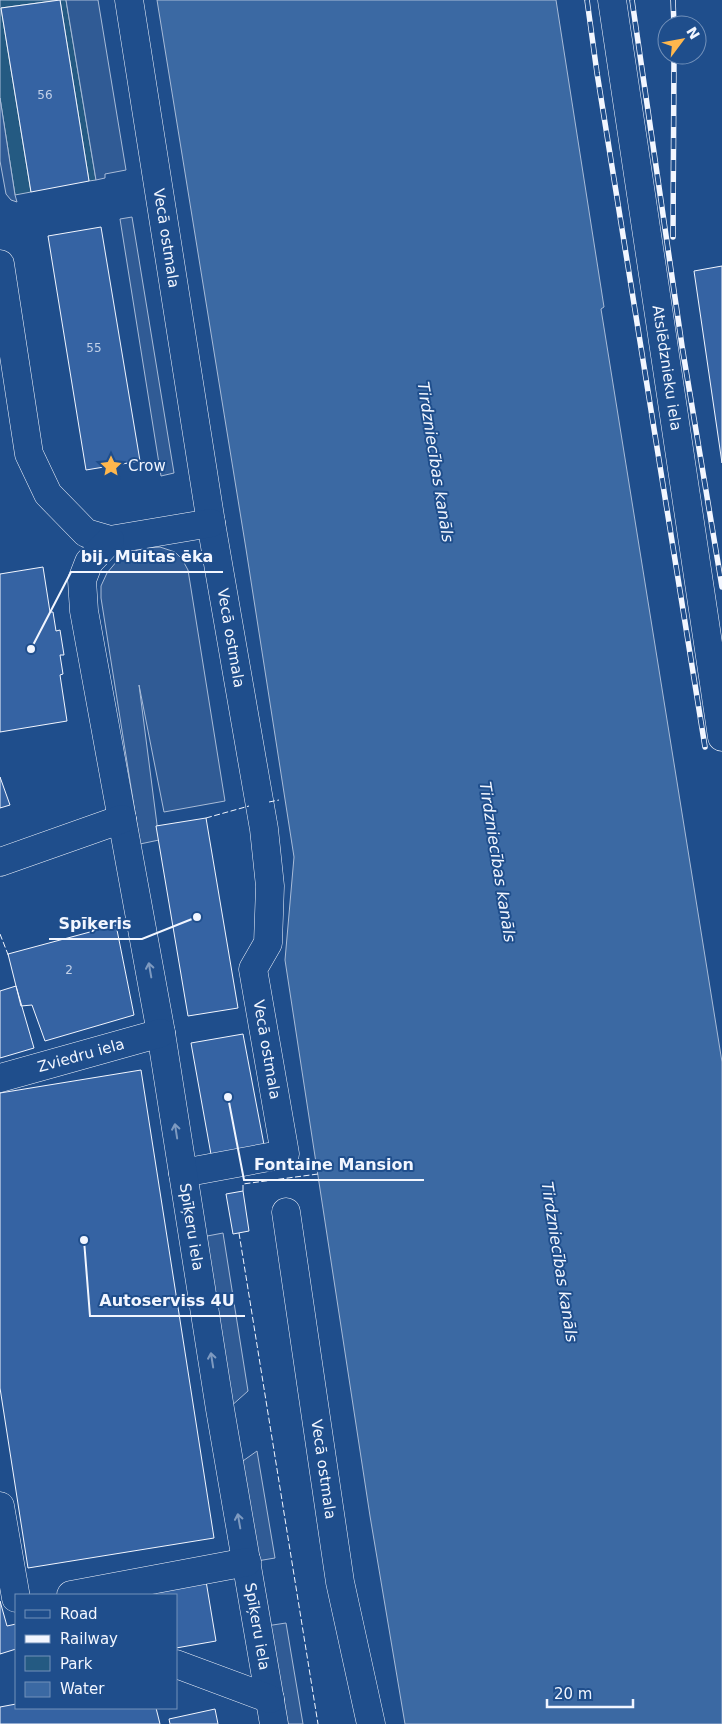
<svg xmlns="http://www.w3.org/2000/svg" width="722" height="1724" font-family="'DejaVu Sans',sans-serif">
<style>
.green{fill:#245a82;stroke:#a8bbd7}
.parking{fill:#305b95;stroke:#a8bbd7}
.water{fill:#3b69a3;stroke:#a8bbd7}
.building{fill:#3563a3;stroke:#f2f6ff}
.lines{fill:none;stroke-linecap:round;stroke-linejoin:round}
.minor-casing{stroke:#f2f6ff;stroke-width:29}
.minor{stroke:#1f4e8c;stroke-width:28}
.rail-casing{stroke:#f2f6ff;stroke-width:5.5}
.rail{stroke:#1f4e8c;stroke-width:4;stroke-dasharray:11;stroke-linecap:butt}
.fence{stroke:#f2f6ff;stroke-width:1;stroke-dasharray:6 2.5;stroke-linecap:butt}
.oneway{stroke:#7e9ac0}
.labels{text-anchor:middle;stroke-width:4;stroke-linejoin:round;paint-order:stroke}
.number-label{font-size:12px;fill:#c3d1e8}
.street-label{font-size:15px;fill:#f2f6ff;stroke:#1f4e8c}
.poi-label{font-size:15px;fill:#f2f6ff;stroke:#1f4e8c;text-anchor:start}
.water-label{font-size:16px;font-style:italic;fill:#f2f6ff;stroke:#1f4e8c}
.leader{fill:none;stroke:#f2f6ff;stroke-width:2}
.callout-dot{fill:#f2f6ff;stroke:#1f4e8c;stroke-width:2}
.callout-label{font-size:16px;text-anchor:middle;font-weight:bold;fill:#f2f6ff;stroke:#1f4e8c;stroke-width:4;stroke-linejoin:round;paint-order:stroke}
</style>
<rect width="100%" height="100%" fill="#1f4e8c"/>
<path class="green" d="M0 0H66L96 180 89 181 60 0 1 8 31 192 15 195 0 98Z"/>
<path class="parking" d="M66 0H98L126 170 105 174V178L96 180Z
M0 98 15 195 17 202 11 200 6 194 0 161Z
M132 217 174 473 161 476 120 219Z
M160 547 175 552 182 559 188 570 225 801 164 812 139 685 159 840 140 844 101 598V586L107 573 117 561 129 553 144 548Z
M223 1233 248 1391 229 1408 202 1237Z
M257 1451 275 1558 257 1561 240 1463Z
M286 1623 303 1724H281L266 1626Z"/>
<path class="water" d="M157 0H556L604 307 601 309 722 1062V1724H405L370 1516 285 960 294 857 246 549Z"/>
<path class="building" d="M60 0 89 181 31 192 1 8Z
M101 227 140 461 86 470 48 236Z
M722 266V463L694 271Z
M43 567 50 612H53L56 631 60 630 64 655H60L63 674 60 675 67 721 0 732V574Z
M0 777 10 805 0 808Z
M206 818 238 1008 188 1016 156 826Z
M116 925 134 1015 45 1041 32 1005 21 1006 8 954Z
M16 986 34 1048 0 1058V991Z
M243 1034 265 1150 212 1160 191 1043Z
M141 1070 214 1538 28 1568 0 1388V1093Z
M243 1191 249 1231 233 1234 226 1194Z
M206 1581 216 1641 176 1648V1595H157L156 1589Z
M0 1601 7 1626 16 1624V1649L0 1654Z
M16 1704V1708H156L160 1724H0V1707Z
M215 1709 218 1724H170L169 1719Z"/>
<g class="lines">
<defs>
<g id="minor">
<path id="s1" d="M129 0 211 523 264 829 270 886 268 943 253 969 285 1154 183 1173"/>
<path id="s2" d="M612 0 722 737"/>
<path d="M0 264 29 454 48 494 86 533 110 540 211 523"/>
<path id="s3" d="M110 540 89 562 82 580 84 611 161 1033 220 1409 274 1724"/>
<path d="M0 862 122 819"/>
<path id="s4" d="M0 1078 161 1033"/>
<path id="s5" d="M286 1212 340 1582 371 1724"/>
<path d="M0 1506 16 1598"/>
<path d="M71 1595 247 1562"/>
<path d="M176 1664 270 1699"/>
</g>
</defs>
<use href="#minor" class="minor-casing"/>
<use href="#minor" class="minor"/>
<defs>
<path id="rail" d="M587 0 597 73 705 747
M632 0 682 346 722 587
M673 0 674 25
M673 237 674 55"/>
</defs>
<use href="#rail" class="rail-casing"/>
<use href="#rail" class="rail"/>
<path class="fence" d="M269 802 279 800
M206 818 249 806
M0 934 9 957
M243 1191V1184L318 1174
M239 1233 318 1724"/>
</g>
<defs><path id="oneway-shaft" d="M-6 0H5M1.5-3L5.5 0L1.5 3" fill="none" stroke-width="1.6" stroke-linecap="round" stroke-linejoin="round" transform="scale(1.25)"/></defs>
<g class="oneway">
<use href="#oneway-shaft" transform="translate(150 970) rotate(-100)"/>
<use href="#oneway-shaft" transform="translate(176 1131) rotate(-99)"/>
<use href="#oneway-shaft" transform="translate(212 1360) rotate(-99)"/>
<use href="#oneway-shaft" transform="translate(239 1521) rotate(-100)"/>
</g>
<defs>
<symbol id="sight-bare" viewBox="-9 -9 18 18"><path d="M0-6L1.8-2.2L6-1.7L2.9 1.2L3.7 5.4L0 3.3L-3.7 5.4L-2.9 1.2L-6-1.7L-1.8-2.2Z" fill="#ffb74d" stroke="#1f4e8c" stroke-width="2.5" paint-order="stroke"/></symbol>
</defs>
<g fill-rule="evenodd">
<use href="#sight-bare" x="95" y="450" width="32" height="32"/>
</g>
<g class="labels">
<g class="number-label">
<text x="45" y="99">56</text>
<text x="94" y="352">55</text>
<text x="69" y="974">2</text>
</g>
<g class="street-label">
<text dy="5" stroke="none"><textPath href="#s1" startOffset="241">Vecā ostmala</textPath></text>
<text dy="5" stroke="none"><textPath href="#s2" startOffset="372">Atslēdznieku iela</textPath></text>
<text dy="5" stroke="none"><textPath href="#s1" startOffset="646">Vecā ostmala</textPath></text>
<text dy="5" stroke="none"><textPath href="#s1" startOffset="1066">Vecā ostmala</textPath></text>
<text dy="5" stroke="none"><textPath href="#s4" startOffset="84">Zviedru iela</textPath></text>
<text dy="5" stroke="none"><textPath href="#s3" startOffset="706">Spīķeru iela</textPath></text>
<text dy="5" stroke="none"><textPath href="#s5" startOffset="260">Vecā ostmala</textPath></text>
<text dy="5" stroke="none"><textPath href="#s3" startOffset="1111">Spīķeru iela</textPath></text>
</g>
<g class="poi-label">
<text x="128" y="471">Crow</text>
</g>
<g class="water-label">
<text transform="translate(436 462) rotate(81)" y="6">Tirdzniecības kanāls</text>
<text transform="translate(498 862) rotate(81)" y="6">Tirdzniecības kanāls</text>
<text transform="translate(560 1262) rotate(81)" y="6">Tirdzniecības kanāls</text>
</g>
</g>
<path class="leader" d="M31 649L71 572H223M197 917L142 939H49M228 1097L244 1180H424M84 1240L90 1316H245"/>
<g class="callout-dot">
<circle cx="31" cy="649" r="5"/>
<circle cx="197" cy="917" r="5"/>
<circle cx="228" cy="1097" r="5"/>
<circle cx="84" cy="1240" r="5"/>
</g>
<g class="callout-label">
<text x="147" y="562">bij. Muitas ēka</text>
<text x="95" y="929">Spīķeris</text>
<text x="334" y="1170">Fontaine Mansion</text>
<text x="167" y="1306">Autoserviss 4U</text>
</g>
<rect x="15" y="1594" width="162" height="115" fill="#1f4e8c" stroke="#7391ba"/>
<rect x="25" y="1610" width="25" height="8" fill="#1f4e8c" stroke="#7391ba"/>
<text x="60" y="1619" font-size="15" fill="#f2f6ff">Road</text>
<rect x="25" y="1635" width="25" height="8" fill="#f2f6ff" stroke="#7391ba"/>
<text x="60" y="1644" font-size="15" fill="#f2f6ff">Railway</text>
<rect x="25" y="1656" width="25" height="15" fill="#245a82" stroke="#7391ba"/>
<text x="60" y="1669" font-size="15" fill="#f2f6ff">Park</text>
<rect x="25" y="1682" width="25" height="15" fill="#3b69a3" stroke="#7391ba"/>
<text x="60" y="1694" font-size="15" fill="#f2f6ff">Water</text>
<g transform="translate(682 40) rotate(58)"><circle r="24" fill="#1f4e8c" stroke="#7391ba"/>
<path d="M0-4L9 19L0 12L-9 19Z" fill="#ffb74d"/>
<text y="-8" font-size="14" font-weight="bold" text-anchor="middle" fill="#f2f6ff">N</text>
</g>
<path d="M547 1699v8h86v-8" fill="none" stroke="#f2f6ff" stroke-width="2.5"/>
<text x="554" y="1699" font-size="15" fill="#f2f6ff" stroke="#1f4e8c" stroke-width="4" paint-order="stroke">20 m</text>
</svg>
